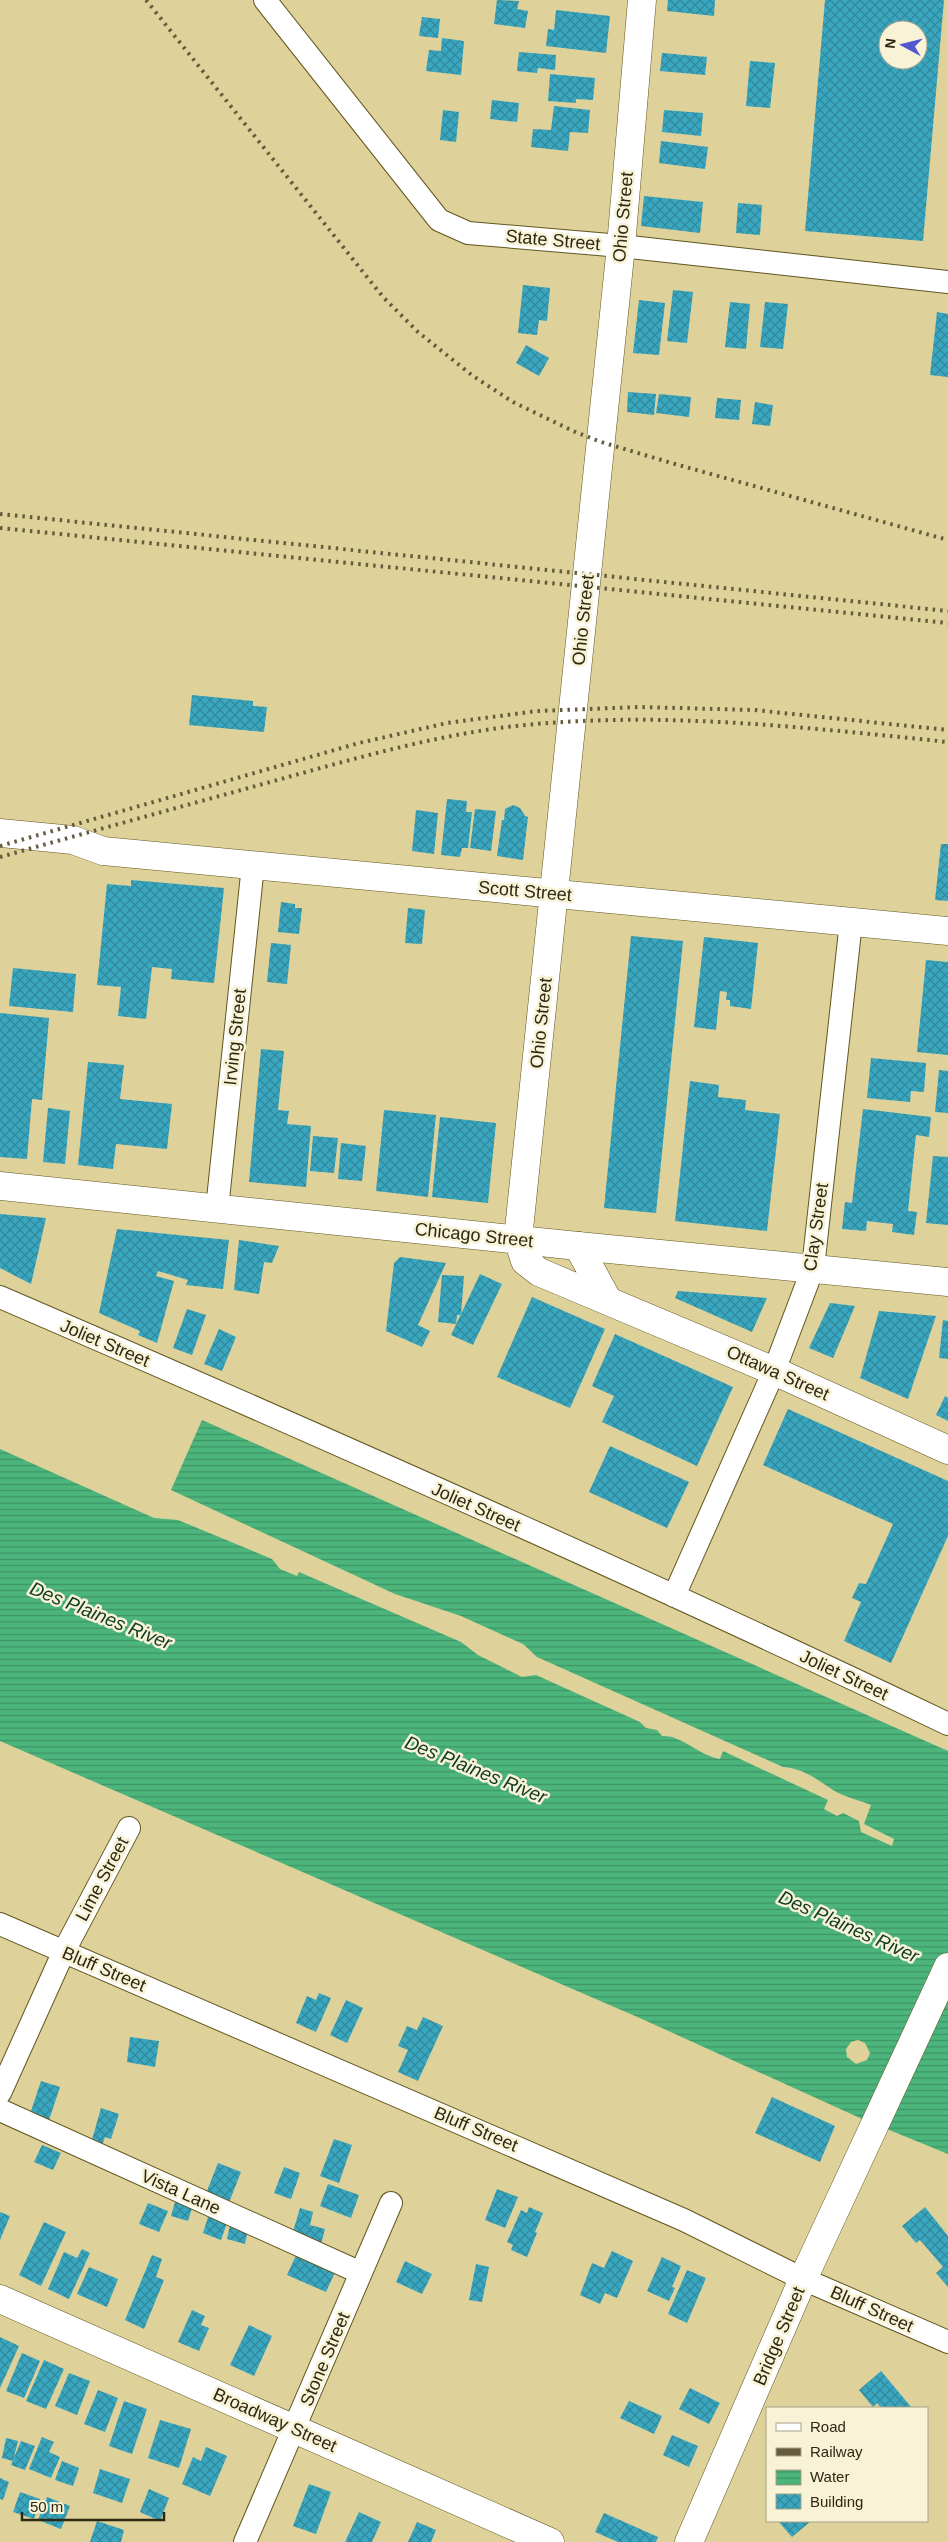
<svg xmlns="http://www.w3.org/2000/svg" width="948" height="2542" font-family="Arial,sans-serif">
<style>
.water{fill:url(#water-rules);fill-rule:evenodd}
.building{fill:url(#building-cross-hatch);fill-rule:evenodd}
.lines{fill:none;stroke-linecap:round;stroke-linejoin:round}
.street-casing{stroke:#61561f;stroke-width:24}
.secondary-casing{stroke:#61561f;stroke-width:29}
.primary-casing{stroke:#61561f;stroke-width:29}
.street{stroke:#fff;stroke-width:22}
.secondary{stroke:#fff;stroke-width:28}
.primary{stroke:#fff;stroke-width:28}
.rail{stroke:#645c3c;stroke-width:4;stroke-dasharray:2.5 5;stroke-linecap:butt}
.labels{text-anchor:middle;stroke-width:5;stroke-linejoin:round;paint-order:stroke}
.street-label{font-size:18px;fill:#2d2812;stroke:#f8f2d6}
.water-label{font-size:19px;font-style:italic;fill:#0d3b24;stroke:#f8f2d6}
</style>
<defs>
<pattern id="water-rules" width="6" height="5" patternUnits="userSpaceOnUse" patternTransform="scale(1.25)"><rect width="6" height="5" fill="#4bb57c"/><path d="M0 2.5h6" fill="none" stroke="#3f9364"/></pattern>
<pattern id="building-cross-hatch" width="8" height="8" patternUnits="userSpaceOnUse" patternTransform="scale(1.25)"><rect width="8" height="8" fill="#3aa7c1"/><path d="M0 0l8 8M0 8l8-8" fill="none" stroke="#31889b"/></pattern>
</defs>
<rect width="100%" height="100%" fill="#ded199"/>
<path class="water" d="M202 1420 948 1751V2154L860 2118 642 2019 0 1741V1449L154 1518 178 1520 272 1559 280 1569 297 1576 299 1572 461 1642 478 1655 522 1677 536 1675 640 1722 646 1728 657 1730 662 1736C682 1735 700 1756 720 1759L723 1751 828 1800 824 1809 837 1816 843 1813 859 1821 861 1832 892 1846 894 1839 864 1824 871 1805C859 1800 844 1797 833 1790 818 1780 803 1768 783 1767L537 1657 523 1644 461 1616 395 1594 171 1490ZM858 2040 865 2043 870 2053 867 2060 856 2064 847 2057 846 2049 851 2042Z"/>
<path class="building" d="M497 0 519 1 517 9 528 11 525 28 494 24Z
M668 0H715L714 16 667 11Z
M825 0H944L923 241 805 231ZM888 30H918V60H888Z
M556 10 610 16 606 53 546 46 548 29 554 30Z
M422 17 440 19 438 38 419 36Z
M442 38 464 41 461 75 426 71 429 50 441 51Z
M519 52 556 55 555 70 538 68 537 73 517 71Z
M662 53 707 57 705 75 660 71Z
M750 61 775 63 770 108 746 106Z
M550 74 595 78 593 100 576 99V103L548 101Z
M492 100 519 103 517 122 490 119Z
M554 106 590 110 588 133 570 132 568 151 531 147 533 129 551 130Z
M443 110 459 112 456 142 440 140Z
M664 110 703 113 701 136 662 132Z
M661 141 708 147 705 169 659 163Z
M644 196 703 202 700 233 641 226Z
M738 203 762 205 760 235 736 233Z
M523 285 550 288 547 321 539 320 537 335 518 333Z
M673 290 693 292 687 343 667 341Z
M639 300 665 303 659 355 633 353Z
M730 302 750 304 746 349 725 347Z
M765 302 788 304 783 349 760 347Z
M937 312 948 314V377L930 375Z
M526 345 549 358 539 376 516 363Z
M628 392 656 394 654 415 627 412Z
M659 394 691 397 689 417 656 413Z
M717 398 741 400 739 420 715 418Z
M755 402 773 405 770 426 752 424Z
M192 695 253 701V706L267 707 264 732 189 725Z
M447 799 467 801 466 812H472L468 848H462L460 857 441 855Z
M513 805 520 808 525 816 528 817 523 860 497 856 502 820H504L505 809Z
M475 809 496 811 491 851 470 848Z
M416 810 438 813 434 854 412 851Z
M941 844H948V901L935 900Z
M131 880 224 888 214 983 171 979 172 969 152 967 146 1019 118 1016 121 987 97 985 107 884 131 886Z
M281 902 295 904V908H302L299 934 278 932Z
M408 908 425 910 422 944 405 943Z
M631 936 683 941 656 1213 604 1208Z
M704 937 758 943 751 1009 730 1006V1000H726L727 992 720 991 716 1030 694 1027Z
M271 943 291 945 287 984 267 982Z
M926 960 948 962V1055L917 1052Z
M13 968 76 974 73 1012 9 1006Z
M0 1013 49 1018 42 1100 32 1099 27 1159 0 1157Z
M261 1049 284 1051 278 1110 289 1111 287 1124 311 1126 306 1187 249 1182Z
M871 1058 926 1063 924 1092 911 1091 910 1102 867 1098Z
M88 1062 124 1065 120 1099 172 1104 167 1149 116 1144 113 1169 78 1165Z
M939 1070 948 1071V1113L935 1112Z
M690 1081 719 1085 718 1097 746 1100 745 1110 780 1114 767 1231 675 1221Z
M48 1108 70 1111 65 1164 43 1162Z
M863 1109 931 1117 929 1137 916 1135 908 1211 917 1212 914 1235 892 1232 893 1224 867 1221 866 1231 842 1229 845 1202 852 1203Z
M384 1110 436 1115 428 1197 376 1191Z
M440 1117 496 1123 488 1203 432 1197Z
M313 1136 338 1138 334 1173 310 1171Z
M341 1143 366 1146 362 1181 338 1179Z
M933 1156 948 1157V1225L926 1223Z
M0 1214 46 1218 31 1284 0 1268Z
M117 1229 229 1240 223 1289 186 1285 188 1280 158 1271 156 1276 174 1281 157 1343 138 1335 140 1331 99 1313Z
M239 1240 279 1246 272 1263 264 1262 259 1294 234 1290Z
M400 1257 446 1263 418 1325 430 1331 422 1347 386 1331 394 1263Z
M480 1274 502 1284 473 1345 451 1335Z
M442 1275 464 1276 461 1315H457L456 1324 438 1322Z
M678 1291 767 1298 752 1332 675 1298Z
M532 1297 605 1329 570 1408 497 1377Z
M830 1303 855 1306 833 1358 809 1348Z
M187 1309 206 1315 192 1355 173 1348Z
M879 1311 936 1316 908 1399 860 1378Z
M943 1320 948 1321V1359L939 1358Z
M219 1329 236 1337 222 1371 204 1364Z
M615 1334 733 1387 697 1466 602 1422 614 1396 592 1386Z
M945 1396 948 1398V1421L936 1415Z
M788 1409 948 1481V1536L891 1663 844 1641 861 1602 852 1598 859 1583 866 1584 893 1524 763 1465Z
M610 1446 689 1482 667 1528 589 1492Z
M319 1993 331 1998 316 2032 296 2023 307 1996 316 2000Z
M346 2000 363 2008 347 2043 330 2035Z
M423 2017 443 2026 418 2081 398 2072 408 2050 398 2046 407 2026 417 2030Z
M130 2037 159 2041 155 2067 127 2062Z
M41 2081 60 2087 49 2120 30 2114Z
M772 2097 835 2126 820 2162 755 2133Z
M101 2108 119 2114 111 2139 105 2137 102 2146 91 2143Z
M334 2139 352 2145 339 2183 320 2176Z
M42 2145 61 2153 53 2170 34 2162Z
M218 2163 241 2172 228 2205 205 2196Z
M284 2167 300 2173 291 2199 274 2193Z
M328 2184 359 2195 351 2218 320 2206Z
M497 2189 518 2197 505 2228 485 2220Z
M175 2202 192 2208 188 2221 171 2216Z
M148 2203 168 2211 159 2232 139 2224Z
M529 2207 543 2213 535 2232 537 2233 527 2257 511 2250 513 2245 507 2242 521 2210 527 2213Z
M925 2207 948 2236V2287L936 2273 943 2267 920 2240 916 2243 902 2226Z
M300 2208 313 2212 310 2225 325 2229 321 2244 292 2235Z
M0 2212 10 2216 0 2240Z
M208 2217 227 2223 221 2240 203 2233Z
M44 2222 66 2232 41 2286 19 2275Z
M230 2225 248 2229 245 2244 227 2239Z
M82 2249 90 2253 69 2299 48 2289 64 2252 77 2258Z
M612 2251 633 2261 617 2298 605 2293 600 2304 580 2295 592 2263 604 2268Z
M297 2253 336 2270 326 2292 287 2275Z
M152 2255 162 2259 156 2277 164 2280 144 2329 125 2320Z
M662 2257 681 2266 672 2287 675 2288 669 2301 647 2291Z
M405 2261 432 2274 422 2294 396 2282Z
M476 2264 489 2267 482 2302 469 2300Z
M89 2267 118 2279 107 2307 77 2294Z
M687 2270 706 2278 687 2323 668 2314Z
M192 2310 205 2316 201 2325 209 2328 199 2351 178 2342Z
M249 2325 272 2336 254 2376 230 2365Z
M0 2337 19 2346 0 2388Z
M22 2353 40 2361 24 2398 6 2391Z
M44 2360 64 2369 46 2409 26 2401Z
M881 2371 912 2408H881L877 2403 873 2407 859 2390Z
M69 2373 90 2381 77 2415 55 2406Z
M690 2388 720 2403 709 2424 679 2409Z
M98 2390 118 2398 105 2432 84 2424Z
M124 2401 147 2409 132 2454 109 2446Z
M629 2401 662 2416 654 2434 620 2418Z
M160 2420 191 2429 179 2468 148 2458Z
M672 2435 698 2446 689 2467 663 2455Z
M42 2437 54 2442 49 2452 60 2457 51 2478 29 2469Z
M6 2438 18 2441 13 2461 2 2458Z
M21 2441 35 2446 25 2470 11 2465Z
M206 2447 227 2456 210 2496 182 2484 193 2457 201 2461Z
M62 2461 79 2468 73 2486 55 2480Z
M100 2469 130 2479 122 2503 93 2493Z
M0 2478 9 2482 3 2500 0 2499Z
M309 2484 331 2492 316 2534 293 2526Z
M149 2489 169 2498 160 2521 140 2512Z
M20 2492 40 2499 34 2519 13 2512Z
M47 2497 70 2506 61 2529 38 2520Z
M359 2512 381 2522 372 2542H345Z
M604 2513 658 2537 656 2542H618L595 2532Z
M97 2521 124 2530 121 2542H90Z
M778 2521H811L792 2537Z
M417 2522 436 2530 431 2542H408Z"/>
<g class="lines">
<defs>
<path id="street" d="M265 0 439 220 468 233 621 246 948 282
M217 1209 253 865
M0 1297C318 1434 635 1574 948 1724
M674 1596 774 1371 813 1268 851 922
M0 1924 684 2220 803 2279 948 2342
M0 2093 64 1951 129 1828
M0 2110 361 2273
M245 2542 391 2203"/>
<path id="secondary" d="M518 1239 621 246 642 0
M578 1246 948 1282
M0 2299 550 2542
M689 2542 803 2279 948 1967"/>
<path id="primary" d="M0 833 73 840 103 851 948 931
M0 1186 578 1246 607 1299
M518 1239 525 1261 539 1272 774 1371 948 1450"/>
</defs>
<use href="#street" class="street-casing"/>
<use href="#secondary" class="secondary-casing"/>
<use href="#primary" class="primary-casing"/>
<use href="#street" class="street"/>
<use href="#secondary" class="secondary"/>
<use href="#primary" class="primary"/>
<path class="rail" d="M146 0 383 297 418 332 473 376 513 402 573 431 601 442 675 464 948 540
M0 514 948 611
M0 528 948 623
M0 846 359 743 447 723 537 711 640 707 754 710 948 730
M0 857C93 831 187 805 281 779 364 756 450 731 536 724 673 712 812 728 948 742"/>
</g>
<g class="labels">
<g class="street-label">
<text transform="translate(623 217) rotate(-85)" y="6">Ohio Street</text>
<text transform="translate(553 240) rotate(5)" y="6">State Street</text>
<text transform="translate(583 620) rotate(-84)" y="6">Ohio Street</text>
<text transform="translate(525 891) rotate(5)" y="6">Scott Street</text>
<text transform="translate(541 1023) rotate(-84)" y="6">Ohio Street</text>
<text transform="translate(235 1037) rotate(-84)" y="6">Irving Street</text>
<text transform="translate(816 1227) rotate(-82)" y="6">Clay Street</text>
<text transform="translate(474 1235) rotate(6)" y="6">Chicago Street</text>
<text transform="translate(105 1343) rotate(23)" y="6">Joliet Street</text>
<text transform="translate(778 1373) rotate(24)" y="6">Ottawa Street</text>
<text transform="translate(476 1507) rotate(24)" y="6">Joliet Street</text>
<text transform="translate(844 1675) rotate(25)" y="6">Joliet Street</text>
<text transform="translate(102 1879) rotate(-62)" y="6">Lime Street</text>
<text transform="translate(104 1969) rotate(23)" y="6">Bluff Street</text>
<text transform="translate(476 2129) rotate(23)" y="6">Bluff Street</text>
<text transform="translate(181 2192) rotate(24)" y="6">Vista Lane</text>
<text transform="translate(872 2309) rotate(24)" y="6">Bluff Street</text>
<text transform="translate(779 2336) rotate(-67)" y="6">Bridge Street</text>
<text transform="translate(325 2359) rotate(-67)" y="6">Stone Street</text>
<text transform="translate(275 2420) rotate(24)" y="6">Broadway Street</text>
</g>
<g class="water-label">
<text transform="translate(101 1615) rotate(22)" y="7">Des Plaines River</text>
<text transform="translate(476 1769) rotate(22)" y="7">Des Plaines River</text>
<text transform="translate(849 1926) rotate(24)" y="7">Des Plaines River</text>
</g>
</g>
<rect x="766" y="2407" width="162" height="115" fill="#f8f2d6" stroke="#a7a188"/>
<rect x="776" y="2423" width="25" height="8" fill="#ffffff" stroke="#a7a188"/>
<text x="810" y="2432" font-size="15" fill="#2d2812">Road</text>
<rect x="776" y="2448" width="25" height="8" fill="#645c3c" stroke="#a7a188"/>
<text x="810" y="2457" font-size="15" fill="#2d2812">Railway</text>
<rect x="776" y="2470" width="25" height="15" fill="url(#water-rules)" stroke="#a7a188"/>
<text x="810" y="2482" font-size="15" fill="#2d2812">Water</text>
<rect x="776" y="2494" width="25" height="15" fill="url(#building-cross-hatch)" stroke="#a7a188"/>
<text x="810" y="2507" font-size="15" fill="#2d2812">Building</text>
<g transform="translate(903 45) rotate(277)"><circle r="24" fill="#f8f2d6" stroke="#a7a188"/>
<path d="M0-4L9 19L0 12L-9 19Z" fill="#5457ce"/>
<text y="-8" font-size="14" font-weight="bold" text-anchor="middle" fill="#2d2812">N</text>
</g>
<path d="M22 2512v8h142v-8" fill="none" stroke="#2d2812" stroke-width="2.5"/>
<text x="30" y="2512" font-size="15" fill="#2d2812" stroke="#f8f2d6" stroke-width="4" paint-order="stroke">50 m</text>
</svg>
